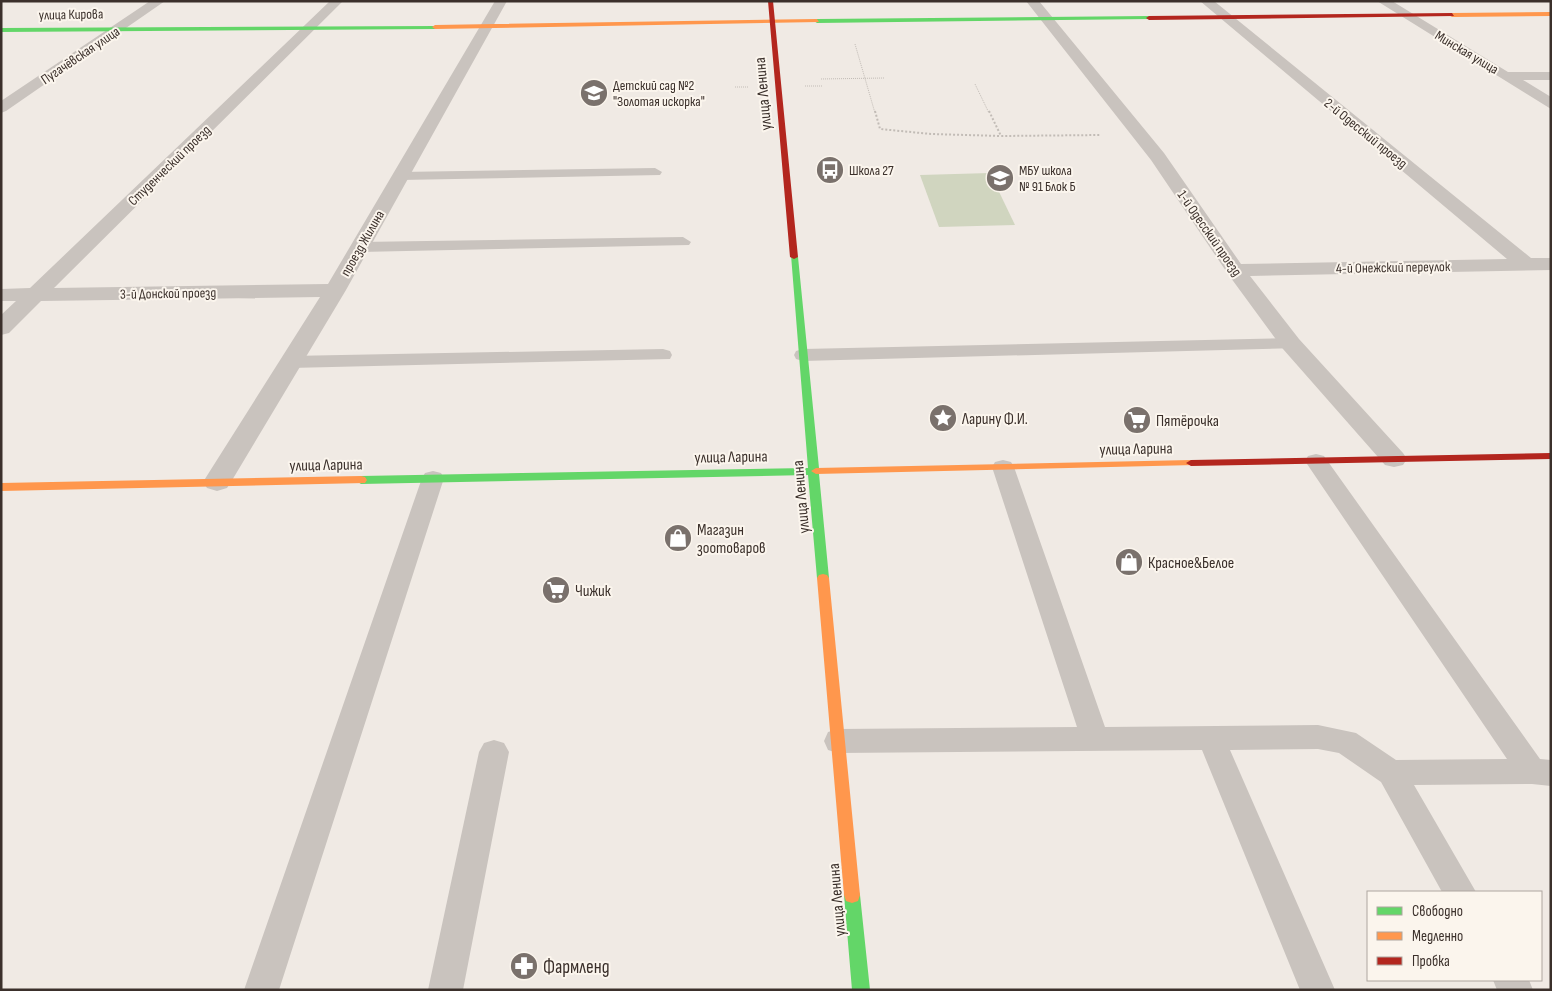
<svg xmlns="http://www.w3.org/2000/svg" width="1552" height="991" font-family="'Sofia Sans Condensed',sans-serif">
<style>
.green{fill:#d0d5bf}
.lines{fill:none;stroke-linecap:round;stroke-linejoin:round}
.path-far1{stroke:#c2bcb6;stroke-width:1;stroke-dasharray:1 1;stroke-linecap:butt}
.path{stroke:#c2bcb6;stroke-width:2;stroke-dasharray:2 2;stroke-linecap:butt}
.lane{fill:#c9c3be;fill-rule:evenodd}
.street{fill:#c9c3be;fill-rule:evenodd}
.fast{fill:#63d668;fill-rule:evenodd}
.slow{fill:#ff974d;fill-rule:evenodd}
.jam{fill:#b3261e;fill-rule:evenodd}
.labels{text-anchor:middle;stroke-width:4;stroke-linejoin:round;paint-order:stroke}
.far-street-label{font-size:14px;fill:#3b302b;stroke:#fbf5ed}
.far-poi-label{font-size:14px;fill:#3b302b;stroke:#fbf5ed;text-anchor:start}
.street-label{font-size:16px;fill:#3b302b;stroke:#fbf5ed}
.poi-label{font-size:16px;fill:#3b302b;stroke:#fbf5ed;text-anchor:start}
.near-poi-label{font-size:19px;fill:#3b302b;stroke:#fbf5ed;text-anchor:start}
</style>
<rect width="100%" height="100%" fill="#f0eae4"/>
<path class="green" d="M990 173 1015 225 939 227 920 175Z"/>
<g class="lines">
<path class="path-far1" d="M855 44 875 113
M821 79 884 78
M975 84 989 113
M805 86H822
M735 87H749"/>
<path class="path" d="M875 111 880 129 931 134 1001 136
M989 111 1001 136 1101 135"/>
<path class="lane" d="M655 168 662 172 660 175 400 180 393 176 400 172Z
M683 237 691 242 689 245 360 252 352 247 360 242Z
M1291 338 1298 340 1300 344 1298 348 803 361 796 359 794 355 796 351 803 349Z
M663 349 670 351 672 355 670 359 290 368 283 366 280 362 283 358 290 356Z
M1316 454 1324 456 1540 759 1551 760V786L1532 784 1414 785 1476 892H1442L1381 782 1339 753 1318 749 1230 750 1335 990H1300L1202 750 838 753 828 750 824 741 828 732 838 729 1077 727 992 467 995 462 1003 460 1011 462 1014 467 1105 727 1318 725 1356 733 1396 760 1507 759 1305 461 1308 456Z
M433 471 441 473 444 478 279 990H244L422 478 425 473Z
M494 740 504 743 509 752 463 990H428L479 752 484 743Z
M1493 980H1529L1533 990H1497Z"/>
<path class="street" d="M150 1H165L6 111 1 113V101Z
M330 1H343L54 288 328 284 495 1H507L346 290 231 482 227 488 217 491 207 488 203 482 320 297 41 301 9 333 1 335V315L16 301H1V289L30 288Z
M1026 1H1039L1164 153 1241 264 1507 259 1200 1H1214L1531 258H1551V270L1250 276 1299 339 1403 453 1407 459 1403 465 1394 467 1385 465 1283 349 1228 274 1151 160Z
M1377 1H1392L1508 72H1551V80H1523L1551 97V109Z"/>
<path class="fast" d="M1149 16 1151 19 817 23 814 21 817 19Z
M437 26 435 29 1 32V28Z
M791 255 798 257 819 468 821 471 819 474 829 578 827 581H819L817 578 808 475 361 484 355 480 361 476 808 468Z
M852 887 858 889 860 895 870 990H852L844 895 846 889Z"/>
<path class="slow" d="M1551 12V16L1452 17 1449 15 1452 13Z
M817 19 819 22 435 29 432 27 435 25Z
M1191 460 1195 461 1196 463 1195 465 816 474 811 471 816 468Z
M361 476 365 477 367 480 365 483 1 491V483Z
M823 574 827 575 829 578 860 895 858 901 852 903 846 901 844 895 817 578 819 575Z"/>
<path class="jam" d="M768 1H773L798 257 794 259 790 257Z
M1452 13 1454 16 1149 20 1146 18 1149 16Z
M1551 453V459L1191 466 1186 463 1191 460Z"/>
</g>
<defs>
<symbol id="school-disc" viewBox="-11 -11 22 22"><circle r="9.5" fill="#7a716c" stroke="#fbf5ed"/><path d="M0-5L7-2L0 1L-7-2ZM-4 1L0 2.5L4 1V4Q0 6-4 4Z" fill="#fff"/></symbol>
<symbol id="bus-disc" viewBox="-11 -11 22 22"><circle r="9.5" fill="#7a716c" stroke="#fbf5ed"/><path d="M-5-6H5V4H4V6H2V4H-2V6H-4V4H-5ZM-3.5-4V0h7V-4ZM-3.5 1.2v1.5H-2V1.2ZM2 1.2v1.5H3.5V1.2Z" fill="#fff"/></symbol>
<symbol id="sight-disc" viewBox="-11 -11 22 22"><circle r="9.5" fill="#7a716c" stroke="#fbf5ed"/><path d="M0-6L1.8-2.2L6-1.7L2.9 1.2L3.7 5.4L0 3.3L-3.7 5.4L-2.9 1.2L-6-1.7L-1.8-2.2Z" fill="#fff"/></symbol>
<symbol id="supermarket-disc" viewBox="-11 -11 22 22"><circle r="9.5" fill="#7a716c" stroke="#fbf5ed"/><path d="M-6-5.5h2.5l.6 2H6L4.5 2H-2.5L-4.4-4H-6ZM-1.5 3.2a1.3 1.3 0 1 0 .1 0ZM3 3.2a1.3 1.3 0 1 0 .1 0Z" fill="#fff"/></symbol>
<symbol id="shop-disc" viewBox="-11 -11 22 22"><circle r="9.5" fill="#7a716c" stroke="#fbf5ed"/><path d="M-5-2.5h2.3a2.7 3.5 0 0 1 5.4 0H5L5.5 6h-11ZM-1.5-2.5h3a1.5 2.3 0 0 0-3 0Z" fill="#fff"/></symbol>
<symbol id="pharmacy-disc" viewBox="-11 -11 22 22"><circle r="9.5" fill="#7a716c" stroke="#fbf5ed"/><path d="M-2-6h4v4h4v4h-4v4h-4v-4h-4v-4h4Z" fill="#fff"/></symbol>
</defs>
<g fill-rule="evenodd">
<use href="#school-disc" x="578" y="77" width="32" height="32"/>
<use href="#bus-disc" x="814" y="154" width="32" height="32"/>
<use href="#school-disc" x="984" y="162" width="32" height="32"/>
<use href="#sight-disc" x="927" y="402" width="32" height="32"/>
<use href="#supermarket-disc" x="1121" y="404" width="32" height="32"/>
<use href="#shop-disc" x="662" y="522" width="32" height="32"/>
<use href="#shop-disc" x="1113" y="546" width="32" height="32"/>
<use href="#supermarket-disc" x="540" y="574" width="32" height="32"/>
<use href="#pharmacy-disc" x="508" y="950" width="32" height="32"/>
</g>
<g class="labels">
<g class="far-street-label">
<text transform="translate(71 14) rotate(-1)" y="5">улица Кирова</text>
<text transform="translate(1467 52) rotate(31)" y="5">Минская улица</text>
<text transform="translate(80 55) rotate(-34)" y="5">Пугачёвская улица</text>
<text transform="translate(1366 133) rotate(39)" y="5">2-й Одесский проезд</text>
<text transform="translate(169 165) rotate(-44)" y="5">Студенческий проезд</text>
<text transform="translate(1210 233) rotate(55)" y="5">1-й Одесский проезд</text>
<text transform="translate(362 243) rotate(-60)" y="5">проезд Жилина</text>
<text transform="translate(1393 267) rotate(-1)" y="5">4-й Онежский переулок</text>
<text transform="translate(168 293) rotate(-1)" y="5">3-й Донской проезд</text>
</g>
<g class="far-poi-label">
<text x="613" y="90">Детский сад №2<tspan x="613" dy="16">"Золотая искорка"</tspan></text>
<text x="849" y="175">Школа 27</text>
<text x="1019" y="175">МБУ школа<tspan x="1019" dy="16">№ 91 Блок Б</tspan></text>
</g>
<g class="street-label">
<text transform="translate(762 94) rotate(-95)" y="6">улица Ленина</text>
<text transform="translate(1136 448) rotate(-1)" y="6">улица Ларина</text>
<text transform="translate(731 456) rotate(-1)" y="6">улица Ларина</text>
<text transform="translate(326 464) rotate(-1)" y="6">улица Ларина</text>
<text transform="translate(800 497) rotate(-95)" y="6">улица Ленина</text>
<text transform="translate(836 900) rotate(-95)" y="6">улица Ленина</text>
</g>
<g class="poi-label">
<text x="962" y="424">Ларину Ф.И.</text>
<text x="1156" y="426">Пятёрочка</text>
<text x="697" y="535">Магазин<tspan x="697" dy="18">зоотоваров</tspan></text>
<text x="1148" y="568">Красное&amp;Белое</text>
<text x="575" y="596">Чижик</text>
</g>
<g class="near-poi-label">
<text x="543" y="973">Фармленд</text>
</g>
</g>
<rect width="1552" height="991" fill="none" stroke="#3b302b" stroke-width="5"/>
<rect x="1367" y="891" width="175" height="90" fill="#fbf5ed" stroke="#aea69f"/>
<rect x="1377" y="907" width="25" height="8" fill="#63d668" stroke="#aea69f"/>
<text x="1412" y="916" font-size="15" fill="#3b302b">Свободно</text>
<rect x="1377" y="932" width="25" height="8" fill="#ff974d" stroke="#aea69f"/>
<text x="1412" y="941" font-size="15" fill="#3b302b">Медленно</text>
<rect x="1377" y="957" width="25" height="8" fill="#b3261e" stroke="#aea69f"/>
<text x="1412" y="966" font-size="15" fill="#3b302b">Пробка</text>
</svg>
